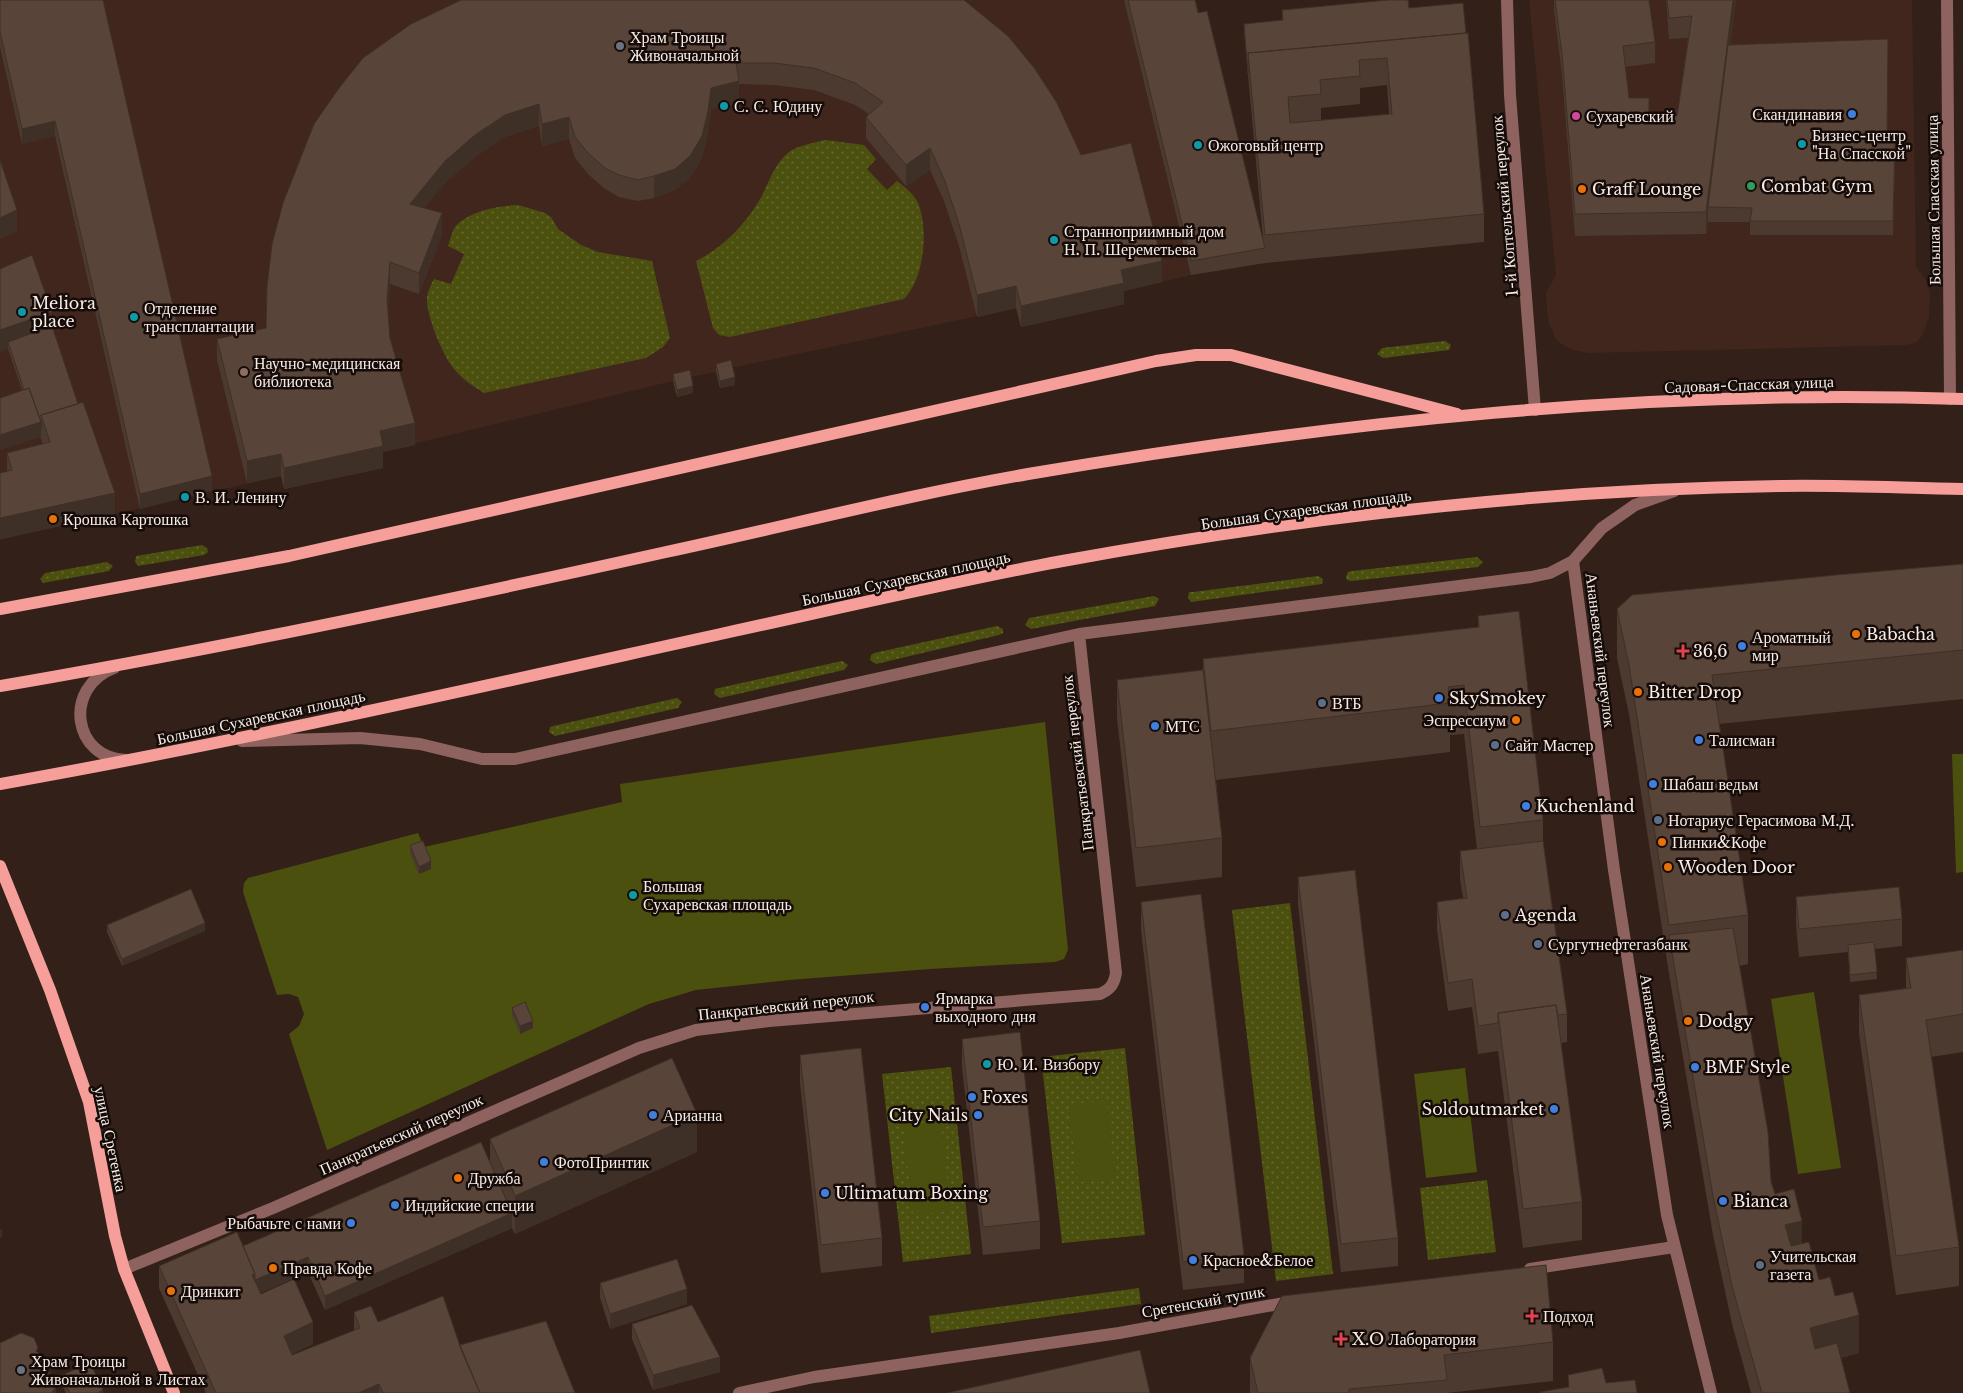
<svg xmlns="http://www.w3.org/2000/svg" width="1963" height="1393" font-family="'Libre Baskerville',serif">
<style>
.built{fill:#40261c}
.grass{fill:url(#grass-dots)}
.park{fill:#4b500f}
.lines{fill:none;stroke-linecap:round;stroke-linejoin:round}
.minor{stroke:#8d625f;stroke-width:12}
.major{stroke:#f69e99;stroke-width:12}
.wall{fill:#4c3a30;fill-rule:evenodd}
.shaded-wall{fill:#3e3027}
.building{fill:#584438;stroke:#3e3027;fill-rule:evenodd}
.worship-dot{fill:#6b7280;stroke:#150c09;stroke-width:2}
.culture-dot{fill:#0f9aa8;stroke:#150c09;stroke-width:2}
.shop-dot{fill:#3f7fe0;stroke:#150c09;stroke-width:2}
.hotel-dot{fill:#d1479c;stroke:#150c09;stroke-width:2}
.leisure-dot{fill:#2e9e5b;stroke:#150c09;stroke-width:2}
.food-dot{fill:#e8710a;stroke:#150c09;stroke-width:2}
.education-dot{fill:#8d6e63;stroke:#150c09;stroke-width:2}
.health-dot{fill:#e0444e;stroke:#150c09;stroke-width:2}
.service-dot{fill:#5c6f8a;stroke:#150c09;stroke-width:2}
.labels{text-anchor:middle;stroke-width:5;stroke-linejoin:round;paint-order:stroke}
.poi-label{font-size:16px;fill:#f9ece6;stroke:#150c09;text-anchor:start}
.street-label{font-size:16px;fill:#f9ece6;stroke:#150c09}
</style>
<defs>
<pattern id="grass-dots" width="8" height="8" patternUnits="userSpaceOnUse" patternTransform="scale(1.25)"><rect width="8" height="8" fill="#4b500f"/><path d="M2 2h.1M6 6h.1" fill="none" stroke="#666932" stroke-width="1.8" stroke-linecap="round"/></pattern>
</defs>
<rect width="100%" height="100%" fill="#332018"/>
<path class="built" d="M0 0H1191L1198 28 1207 26 1265 263 1191 275 1121 291 1124 304 1021 327 1016 308 731 368 735 385 720 388 716 372 690 377 677 397 673 381 380 452 383 468 284 489 281 476 0 540Z
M1529 0H1912L1916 266 1926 280 1930 292 1929 317 1922 336 1916 343 1906 345 1589 353 1572 350 1557 341 1549 324 1547 309 1546 293 1556 275Z"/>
<path class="grass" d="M825 140 864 145 876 159 867 169 887 190 897 181C905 187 914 194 918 203 929 230 924 279 904 299L730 337 719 335 713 328 696 261C722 248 744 226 759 201 769 184 773 165 789 152 800 145 813 143 825 140Z
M518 205 545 213 551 217 558 229 581 245 598 252 652 261 670 338 663 347 646 358 484 393C473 386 462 379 454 369 442 354 426 315 427 297 428 291 431 284 434 279L451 284 464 254 448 246C450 240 452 232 455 227 469 211 498 206 518 205Z
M1445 341 1451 345 1449 350 1383 358 1377 354 1382 348Z
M202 545 207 548 208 552 204 555 138 566 135 562 136 556Z
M1477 557 1483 562 1478 567 1352 581 1347 580 1346 577 1348 572 1352 571Z
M107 562 113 566 109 571 43 583 40 579 45 573Z
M1318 576 1323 579 1322 584 1191 602 1188 598 1189 592H1193Z
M1154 596 1159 599 1155 606 1031 629 1025 625 1029 618Z
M997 626 1003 629V633L999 635 876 664 870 660 871 655 874 653Z
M842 661 848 665 844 670 720 698 714 694 715 689 719 688Z
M677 698 682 702 678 708 555 736 549 732 550 727 553 726Z
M1290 903 1333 1274 1276 1281 1232 910Z
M1125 1048 1145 1235 1062 1243 1041 1057Z
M951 1067 971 1254 903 1262 882 1074Z
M1487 1180 1496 1252 1428 1260 1420 1188Z
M1139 1288 1141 1304 931 1333 929 1316Z"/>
<path class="park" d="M1045 722 1068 950 1064 959 1055 962 930 969 789 980 696 990 649 1004 327 1150 289 1034 299 1026 304 1014 298 997 289 994 277 995 243 892 244 883 248 878 418 833 424 847 622 802 620 784Z
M1952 754H1963V872L1956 873Z
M1814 992 1841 1168 1798 1174 1771 999Z
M1465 1068 1477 1172 1426 1178 1414 1074Z
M1107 1101 1115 1178 1078 1182 1069 1104Z
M941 1121 951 1211 913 1215 903 1125Z"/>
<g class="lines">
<path class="minor" d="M1507 0 1510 95 1535 410
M1947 0 1950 399
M1573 561 1614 870 1667 1215 1711 1393
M114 668C63 687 72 759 127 760
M242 741 360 738 420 744 482 759H515L1079 634 1531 577 1550 573 1573 561 1602 528 1635 505 1674 491
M124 1269 273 1208 639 1048 696 1030 769 1021 1100 994C1111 989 1114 984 1116 973L1079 634
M1530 1269 1674 1247
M739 1393 814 1377 1119 1333 1295 1301"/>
<path class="major" d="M0 609 289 556 1156 361 1196 355H1231L1457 414
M0 686C223 648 445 601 666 552 787 526 907 495 1028 474 1336 422 1650 388 1963 399
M0 784C243 741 484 686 725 633 835 609 946 583 1057 562 1296 518 1540 489 1783 486 1843 485 1903 488 1963 489
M0 866 50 990 89 1102 115 1236 124 1269 174 1393"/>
</g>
<path class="wall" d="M0 0H103L212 490 140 509 55 136 22 144 0 47Z
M964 0 1081 155 1162 282 1124 291V304L1021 327 1016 308 977 317 959 246 944 201 930 170 906 186 866 138V117L869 114 855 105 814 90 774 85 739 84V103L711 109 708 133 702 158 690 178 675 190 654 198 638 201 619 197 605 189 588 174 575 158 569 139 542 146 539 126 505 137 475 157 445 183 424 208 442 235 419 294 390 284 388 309 390 338 415 445 383 452V468L284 489 281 476 247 483 217 360V339L266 328 314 124Z
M1124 0H1195L1263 239 1244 31V24L1282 20V10L1409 8 1484 214V242L1265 263 1191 275ZM1387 85 1389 114 1321 120V108L1360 104V88Z
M1554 0H1649L1655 42V63L1625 67 1629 98 1649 118 1677 116 1688 38 1669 39 1666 0H1736L1730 45 1887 140 1895 157 1893 235H1750V222H1708V221L1706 234 1575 236 1562 75 1554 10Z
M0 269 52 326 115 514 0 539V473L7 471V453L43 444 22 390 8 349Z
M716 364 735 385 720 388 716 372Z
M673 374 693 393 677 397 673 381Z
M1963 564V699L1719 724 1748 915V964L1739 966 1771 1182 1775 1194 1802 1243 1819 1280 1835 1296 1859 1353 1841 1358 1850 1393H1751L1732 1324 1713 1235 1669 974 1629 714 1617 658V609Z
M1478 616 1543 820V841L1567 1014V1042L1561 1043 1582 1202V1240L1523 1248 1498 1051 1478 1054 1472 1007 1448 1011 1437 930V902L1463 898 1460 879V851L1477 849 1464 734 1450 735V752L1216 780 1222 838V877L1136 887 1117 718V680L1203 670V659L1478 627Z
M410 845 431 869 419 874 410 853Z
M1298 877 1398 1238V1266L1341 1272 1298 905Z
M1796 897 1902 919V946L1875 949 1877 979 1850 982 1848 952 1799 957 1796 925Z
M1141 902 1244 1255V1283L1183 1290 1141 930Z
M107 925 205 931 122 966 107 932Z
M1963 950V1052L1931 1057 1959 1247V1286L1896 1295 1859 1034V995L1906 988V958Z
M512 1008 533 1028 520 1034 512 1015Z
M962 1039 1040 1221V1249L983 1255 962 1067Z
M800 1055 882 1238V1266L821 1273 800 1083Z
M490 1139 697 1152 515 1234 512 1228 325 1310 308 1272 260 1293 313 1344 292 1354V1355L354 1331V1312L378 1322 460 1345 575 1393H206L159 1288V1266L243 1246 490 1163Z
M600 1283 687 1304 610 1329 600 1298Z
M632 1324 720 1372 653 1390 632 1339Z
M1553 1342V1381L1447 1393H1250V1358Z
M61 1376 103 1393H66L61 1383Z"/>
<path class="shaded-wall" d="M1733 0H1736L1710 207H1708V221L1706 234V212Z
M739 81V103L711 109 708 133 702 158 690 178 675 190 654 198V176L711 88Z
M539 104V126L505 137 475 157 445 183 410 226V204L445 161 475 135 505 115Z
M569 117V139L542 146V124Z
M55 121V136L22 144V129Z
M930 148V170L906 186V165Z
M17 210V232L0 239V218Z
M442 213V235L419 294V273Z
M1162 261V282L1124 291V304L1021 327V306L1121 270Z
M390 262V284L387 320V299Z
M1016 286V308L977 317V295Z
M52 312V334L8 342V349L0 352V330Z
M735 377V385L720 388V381Z
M693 386V393L677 397V390Z
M41 422V437L0 450V435Z
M415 423V445L383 452V468L284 489V468L380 431Z
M281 454V476L247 483V461Z
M212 476V490L140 509V494Z
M115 493V514L0 539V518Z
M431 861V869L419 874V867Z
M205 923V931L122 966V959Z
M533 1021V1028L520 1034V1026Z
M697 1114V1152L515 1234V1196Z
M512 1213V1228L325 1310V1296Z
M1802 1221V1259L1785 1264V1225Z
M2 1229V1236L0 1238V1230Z
M308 1257V1272L255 1295 252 1275 255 1274Z
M687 1289V1304L610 1329V1314Z
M1859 1315V1353L1810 1367V1328Z
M313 1322V1344L284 1357V1336Z
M720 1357V1372L653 1390V1375Z
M379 1384V1393H358Z
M56 1386V1393H52Z
M103 1390V1393H97Z"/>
<path class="building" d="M0 0H103L212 476 140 494 55 121 22 129 0 32Z
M461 0H964L1008 36 1035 69 1057 103 1081 155 1131 143 1162 261 1121 270 1124 283 1021 306 1016 286 977 295 959 224 944 179 930 148 906 165 866 117 883 102 855 83 814 68 774 63H736L739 81 711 88 708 111 702 136 690 156 675 169 654 176 638 180 619 175 605 168 588 153 575 137 569 117 542 124 539 104 505 115 475 135 445 161 410 204 442 213 419 273 390 262 387 299 390 338 415 423 380 431 383 446 284 468 281 454 247 461 217 339 266 328 267 286 272 244 283 203 314 124 339 88 363 58 411 24Z
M1128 0H1195L1198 13 1207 11 1265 248 1191 261Z
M1388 0H1408L1409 8 1463 3 1466 33 1248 53V74L1244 24 1283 20 1282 10Z
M1555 0H1649L1655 42 1623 46 1629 98H1649V118L1677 116 1692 16 1669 18 1667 0H1733L1706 212 1575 214 1562 54Z
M1468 33 1484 214 1265 235 1248 53ZM1387 58 1392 114 1290 123 1288 97 1321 94 1320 80 1360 76 1359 60Z
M1888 39 1887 140 1895 142 1893 221H1750L1752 208 1708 207 1728 45Z
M0 160 17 210 0 218Z
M32 255 52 312 0 330V269Z
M52 326 78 404 41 415V430V422L29 388 24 390 8 342Z
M731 360 735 377 720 381 716 364Z
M690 370 693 386 677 390 673 374Z
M29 388 41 422 0 435V398Z
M83 402 115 493 0 518V473L12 470 7 453 50 442 41 415Z
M1963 564V650L1712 675 1748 915 1669 925 1629 665 1617 609 1632 595 1836 575Z
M1519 611 1543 820 1480 827 1464 685 1448 687 1450 703 1211 731 1203 659 1479 627 1478 616Z
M1203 670 1222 838 1136 848 1117 680Z
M423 841 431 861 419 867 410 845Z
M1543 841 1567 1014 1558 1015 1556 1005 1498 1013V1023L1478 1026 1472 979 1448 983 1437 902 1467 898 1460 851Z
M1355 870 1398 1238 1341 1244 1298 877Z
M1899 887 1902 919 1799 929 1796 897Z
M191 889 205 923 122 959 107 925Z
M1201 894 1244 1255 1183 1262 1141 902Z
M1733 928 1768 1132 1771 1182 1775 1194 1794 1189 1802 1221 1785 1225 1791 1246 1809 1242 1819 1280 1830 1277 1835 1296 1853 1292 1859 1315 1810 1328 1815 1349 1837 1343 1850 1393H1762L1732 1286 1713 1196 1669 935Z
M1874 942 1877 972 1850 975 1848 945Z
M1963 950V1014L1926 1020 1959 1247 1896 1256 1859 995 1911 988 1906 958Z
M525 1002 533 1021 520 1026 512 1008Z
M1556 1005 1582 1202 1523 1209 1498 1013Z
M1020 1032 1040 1221 983 1227 962 1039Z
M861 1048 882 1238 821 1245 800 1055Z
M672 1058 697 1114 515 1196 490 1139Z
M481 1142 512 1213 325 1296 308 1257 255 1280V1274L243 1246Z
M237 1232 255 1274 252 1275 261 1294 294 1279 313 1322 284 1336 292 1355 360 1328 354 1312 371 1306 378 1322 443 1296 462 1352 480 1393H383L379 1384 358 1393H216L159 1266Z
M677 1259 687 1289 610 1314 600 1283Z
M1546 1265 1553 1342 1444 1355 1447 1380 1349 1389V1393H1258L1250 1358 1282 1296Z
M692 1305 720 1357 653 1375 632 1324Z
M546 1321 575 1393H480L460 1345Z
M21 1333 34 1338 38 1348 36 1351 45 1358 48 1371 51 1372 48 1374 50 1373 48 1377 53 1378 56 1386 52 1393H0V1343Z
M1140 1350 1150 1393H947Z
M90 1362 103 1390 97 1393H70L61 1376Z
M1602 1368 1606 1383 1635 1380 1637 1393H1540V1392L1569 1387 1568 1375Z"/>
<g class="worship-dot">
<circle cx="620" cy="46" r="5"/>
<circle cx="21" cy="1370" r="5"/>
</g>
<g class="culture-dot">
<circle cx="724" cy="106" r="5"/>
<circle cx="1802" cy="144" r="5"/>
<circle cx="1198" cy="145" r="5"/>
<circle cx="1054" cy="240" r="5"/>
<circle cx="22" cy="312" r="5"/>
<circle cx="134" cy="317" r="5"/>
<circle cx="185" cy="497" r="5"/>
<circle cx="633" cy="895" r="5"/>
<circle cx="987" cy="1064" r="5"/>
</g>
<g class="shop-dot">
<circle cx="1852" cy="114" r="5"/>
<circle cx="1742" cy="646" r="5"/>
<circle cx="1439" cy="698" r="5"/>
<circle cx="1155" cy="726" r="5"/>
<circle cx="1699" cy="740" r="5"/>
<circle cx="1653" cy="784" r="5"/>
<circle cx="1526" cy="806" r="5"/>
<circle cx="925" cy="1007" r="5"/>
<circle cx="1695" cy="1067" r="5"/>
<circle cx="972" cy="1097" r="5"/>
<circle cx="1554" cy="1109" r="5"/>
<circle cx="653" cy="1115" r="5"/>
<circle cx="978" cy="1115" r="5"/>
<circle cx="544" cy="1162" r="5"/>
<circle cx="825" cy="1193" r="5"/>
<circle cx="1723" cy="1201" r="5"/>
<circle cx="395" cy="1205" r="5"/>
<circle cx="351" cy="1223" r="5"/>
<circle cx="1193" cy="1260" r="5"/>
</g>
<circle class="hotel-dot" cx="1576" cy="116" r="5"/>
<circle class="leisure-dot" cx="1751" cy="186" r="5"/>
<g class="food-dot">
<circle cx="1582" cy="189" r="5"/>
<circle cx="53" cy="519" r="5"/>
<circle cx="1856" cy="634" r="5"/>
<circle cx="1638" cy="692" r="5"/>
<circle cx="1516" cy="720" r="5"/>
<circle cx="1662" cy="842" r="5"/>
<circle cx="1668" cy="867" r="5"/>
<circle cx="1688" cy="1021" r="5"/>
<circle cx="458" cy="1178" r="5"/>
<circle cx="273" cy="1268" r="5"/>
<circle cx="171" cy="1291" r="5"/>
</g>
<circle class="education-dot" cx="244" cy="372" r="5"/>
<g class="health-dot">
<path d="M1680.5 643.5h5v5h5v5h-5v5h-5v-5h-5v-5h5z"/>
<path d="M1529.5 1308.5h5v5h5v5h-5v5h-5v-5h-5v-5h5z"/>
<path d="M1338.5 1331.5h5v5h5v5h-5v5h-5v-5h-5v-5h5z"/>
</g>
<g class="service-dot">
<circle cx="1322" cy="703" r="5"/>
<circle cx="1495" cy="745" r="5"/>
<circle cx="1658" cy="820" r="5"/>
<circle cx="1505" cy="915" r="5"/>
<circle cx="1538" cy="944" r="5"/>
<circle cx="1760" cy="1265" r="5"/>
</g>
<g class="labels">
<g class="poi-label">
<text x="630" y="43">Храм Троицы<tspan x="630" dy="18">Живоначальной</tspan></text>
<text x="734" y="112">С. С. Юдину</text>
<text x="1842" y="120" text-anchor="end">Скандинавия</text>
<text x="1586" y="122">Сухаревский</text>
<text x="1812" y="141">Бизнес-центр<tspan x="1812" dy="18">"На Спасской"</tspan></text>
<text x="1208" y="151">Ожоговый центр</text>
<text x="1761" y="192">Combat Gym</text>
<text x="1592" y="195">Graff Lounge</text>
<text x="1064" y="237">Странноприимный дом<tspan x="1064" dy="18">Н. П. Шереметьева</tspan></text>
<text x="32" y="309">Meliora<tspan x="32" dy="18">place</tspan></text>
<text x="144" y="314">Отделение<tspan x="144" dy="18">трансплантации</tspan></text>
<text x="254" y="369">Научно-медицинская<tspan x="254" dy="18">библиотека</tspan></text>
<text x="195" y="503">В. И. Ленину</text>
<text x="63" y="525">Крошка Картошка</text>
<text x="1866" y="640">Babacha</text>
<text x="1752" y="643">Ароматный<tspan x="1752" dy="18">мир</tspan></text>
<text x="1693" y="657">36,6</text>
<text x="1648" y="698">Bitter Drop</text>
<text x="1449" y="704">SkySmokey</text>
<text x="1332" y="709">ВТБ</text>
<text x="1506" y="726" text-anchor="end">Эспрессиум</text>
<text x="1165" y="732">МТС</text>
<text x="1709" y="746">Талисман</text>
<text x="1505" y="751">Сайт Мастер</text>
<text x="1663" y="790">Шабаш ведьм</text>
<text x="1536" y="812">Kuchenland</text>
<text x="1668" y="826">Нотариус Герасимова М.Д.</text>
<text x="1672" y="848">Пинки&amp;Кофе</text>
<text x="1678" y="873">Wooden Door</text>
<text x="643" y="892">Большая<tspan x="643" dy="18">Сухаревская площадь</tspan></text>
<text x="1515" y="921">Agenda</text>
<text x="1548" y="950">Сургутнефтегазбанк</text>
<text x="935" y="1004">Ярмарка<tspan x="935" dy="18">выходного дня</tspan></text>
<text x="1698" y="1027">Dodgy</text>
<text x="997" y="1070">Ю. И. Визбору</text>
<text x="1705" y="1073">BMF Style</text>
<text x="982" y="1103">Foxes</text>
<text x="1544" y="1115" text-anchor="end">Soldoutmarket</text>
<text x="663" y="1121">Арианна</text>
<text x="968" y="1121" text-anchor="end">City Nails</text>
<text x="554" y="1168">ФотоПринтик</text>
<text x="468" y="1184">Дружба</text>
<text x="835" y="1199">Ultimatum Boxing</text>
<text x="1733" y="1207">Bianca</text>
<text x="405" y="1211">Индийские специи</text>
<text x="341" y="1229" text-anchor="end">Рыбачьте с нами</text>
<text x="1770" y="1262">Учительская<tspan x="1770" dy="18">газета</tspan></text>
<text x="1203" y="1266">Красное&amp;Белое</text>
<text x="283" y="1274">Правда Кофе</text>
<text x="181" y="1297">Дринкит</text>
<text x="1543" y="1322">Подход</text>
<text x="1352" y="1345">X.O Лаборатория</text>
<text x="31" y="1367">Храм Троицы<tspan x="31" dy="18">Живоначальной в Листах</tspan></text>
</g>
<g class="street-label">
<text transform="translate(1933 200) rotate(-91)" y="6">Большая Спасская улица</text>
<text transform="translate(1504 206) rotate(-95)" y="6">1-й Коптельский переулок</text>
<text transform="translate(1749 384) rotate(-2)" y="6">Садовая-Спасская улица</text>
<text transform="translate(1306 509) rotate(-8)" y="6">Большая Сухаревская площадь</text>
<text transform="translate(906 578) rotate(-12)" y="6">Большая Сухаревская площадь</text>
<text transform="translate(1601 650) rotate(83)" y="6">Ананьевский переулок</text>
<text transform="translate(261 717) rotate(-12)" y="6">Большая Сухаревская площадь</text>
<text transform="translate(1077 763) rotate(-97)" y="6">Панкратьевский переулок</text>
<text transform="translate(786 1005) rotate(-6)" y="6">Панкратьевский переулок</text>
<text transform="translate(1658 1051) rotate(81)" y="6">Ананьевский переулок</text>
<text transform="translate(401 1134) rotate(-24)" y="6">Панкратьевский переулок</text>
<text transform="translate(111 1139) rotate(78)" y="6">улица Сретенка</text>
<text transform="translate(1203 1301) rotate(-10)" y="6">Сретенский тупик</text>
</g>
</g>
</svg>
